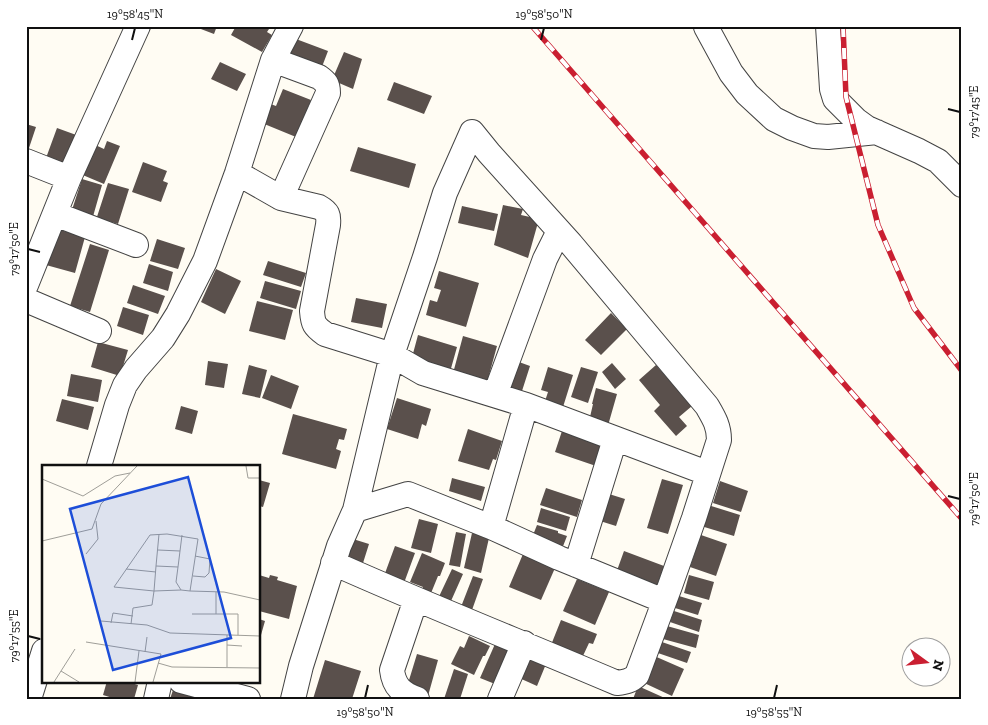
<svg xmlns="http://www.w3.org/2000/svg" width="988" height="725" font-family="'Zilla Slab',serif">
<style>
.building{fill:#5a504c}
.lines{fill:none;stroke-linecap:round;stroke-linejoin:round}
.minor-casing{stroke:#434343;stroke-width:26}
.minor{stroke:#fff;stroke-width:24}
.rail-casing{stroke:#ca1f31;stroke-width:5.5}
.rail{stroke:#fff;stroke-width:4;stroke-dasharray:11;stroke-linecap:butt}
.ticks{fill:none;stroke:#101010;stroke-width:2}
.inset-road{fill:none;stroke:#9f9e98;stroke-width:1}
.view{fill:#1d4ed8;fill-opacity:0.15;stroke:#1d4ed8;stroke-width:2.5}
.inset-edge{fill:none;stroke:#101010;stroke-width:2.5}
.neatline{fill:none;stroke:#101010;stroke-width:2}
.ticks-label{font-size:12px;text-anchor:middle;fill:#101010}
</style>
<rect width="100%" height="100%" fill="#fffcf3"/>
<path class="building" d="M193 26H217L214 34Z
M236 26H271L267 32 272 35 262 52 231 35Z
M296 39 328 51 320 72 288 59Z
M344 52 362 59 353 89 332 80Z
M220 62 246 74 237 91 211 79Z
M394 82 432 96 424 114 387 100Z
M283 89 311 100 296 137 257 121 265 102 276 106Z
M26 124 36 127 27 154H26Z
M57 128 79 136 69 166 46 158Z
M107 141 120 146 104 184 78 173 91 143 104 149Z
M358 147 416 164 409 188 350 171Z
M143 162 167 171 163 181 168 183 161 202 132 192Z
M82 179 102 185 92 220 71 213Z
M108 183 129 189 118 224 108 221 105 230 94 226Z
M503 205 523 209 521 215 539 219 528 258 494 245Z
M462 206 498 214 494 231 458 223Z
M57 229 85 237 75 273 46 265Z
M157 239 185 248 178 269 150 261Z
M90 244 109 250 90 312 70 306Z
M268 261 306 273 301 287 263 275Z
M149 264 173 272 168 291 143 283Z
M216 269 241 281 225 314 201 302Z
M439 271 479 283 466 327 426 315 430 300 437 302 441 290 434 288Z
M265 281 301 291 296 309 260 298Z
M133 285 165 296 158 314 127 303Z
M356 298 387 304 382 328 351 322Z
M257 301 293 310 285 340 249 331Z
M123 307 149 315 143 335 117 326Z
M611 313 627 329 601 355 585 340Z
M418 335 457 347 450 372 411 361Z
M463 336 497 346 486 386 452 377Z
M98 342 128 350 120 376 91 367Z
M208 361 228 364 224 388 205 385Z
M519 362 530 366 522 391 505 386Z
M612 363 626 379 615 389 602 372Z
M249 365 267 370 260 398 242 394Z
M656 365 692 406 679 417 687 426 676 436 654 411 660 405 639 380Z
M548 367 573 375 563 407 545 401 548 392 541 390Z
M581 367 598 372 588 403 571 397Z
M71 374 102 380 98 402 67 396Z
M271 375 299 386 291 409 262 398Z
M596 388 617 394 607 429 590 417 593 404H592Z
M397 398 431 409 426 426 422 424 418 439 387 429Z
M62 399 94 407 88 430 56 421Z
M181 406 198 411 192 434 175 429Z
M293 414 347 429 344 440 339 439 336 449 341 451 336 469 282 454Z
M468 429 502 441 496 460 493 459 489 470 458 461Z
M562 431 603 445 596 466 555 452Z
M452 478 485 487 481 501 449 491Z
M662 479 683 485 668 534 647 528Z
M259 480 270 483 263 507 259 506Z
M720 481 748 491 741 512 713 503Z
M546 488 582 500 577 517 540 505Z
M609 494 625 499 616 526 600 521Z
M708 505 740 515 734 536 701 526Z
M541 508 570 517 566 531 537 522Z
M419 519 438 524 431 553 411 548Z
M537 525 558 531V533L567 536 560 554 531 540Z
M456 532 466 534 460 567 449 565Z
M472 533 489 538 481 573 464 568Z
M701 535 727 544 716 576 690 567Z
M353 539 369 544 363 563 347 558Z
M395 546 415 553 404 583 384 576Z
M624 551 664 566 655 591 615 576Z
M422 553 445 563 440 576H438L429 598 420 594 423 587 410 582Z
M523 554 555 568 541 600 509 587Z
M452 569 463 574 447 610 435 605Z
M259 575 269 578 270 575 278 577 277 580 297 586 289 619 259 611Z
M689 575 714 582 709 600 684 593Z
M473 576 483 579 472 610 459 612Z
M577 579 609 592 595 625 563 611Z
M679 596 702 603 698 615 675 608Z
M674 611 702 620 699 632 670 622Z
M259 619 265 621 259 642Z
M561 620 597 634 593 644 589 643 582 658 551 645Z
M667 626 699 635 696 648 663 639Z
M469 636 490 646 485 656H483L474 675 451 664 460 646 464 648Z
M659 641 691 652 687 663 655 652Z
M495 644 514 652 500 686 480 678Z
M417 654 438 660 428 696 406 690Z
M526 655 546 664 537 686 517 677Z
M652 655 684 669 672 696 640 681Z
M325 660 361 671 352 699H313Z
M454 669 468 674 460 699H444Z
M107 681H125L138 685 134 699H116L103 695Z
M638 686 667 699H633Z
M174 687 213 699H170Z"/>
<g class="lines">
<defs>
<path id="minor" d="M828 26 832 89 835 99 856 120 867 128 919 151 938 161 962 185
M706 27 731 73 747 94 774 119 792 128 814 136 828 137 877 132
M273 60 319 77C326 82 328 84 328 93L281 198
M26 161 69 178
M237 173 281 198 319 207C328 212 329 215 328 225L312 311C313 324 314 326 325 334L392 355 355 510
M55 214 136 245
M26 285 69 178 138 26
M26 300 99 331
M495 395 545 259 559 231
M526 405 707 473
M99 466 117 405 125 385 136 369 163 338 178 314 205 261 237 173 273 60 291 26
M491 527 559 558 664 601
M576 565 615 439
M416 599 392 670C394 687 402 693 417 699
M181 681 248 699
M29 699 44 651
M156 699 160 681
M293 699 301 666 339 546 355 510 408 494 491 527 526 405 423 373 392 355 425 257 445 193 472 132 489 153 571 244 707 406C714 418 719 426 719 440L694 518 670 586 637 675C631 681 625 682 617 683 523 643 427 605 333 563
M500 699 524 643"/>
</defs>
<use href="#minor" class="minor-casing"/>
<use href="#minor" class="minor"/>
<defs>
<path id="rail" d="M532 26 962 519
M843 26 846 97 878 225 914 308 962 371"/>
</defs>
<use href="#rail" class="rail-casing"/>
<use href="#rail" class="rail"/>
</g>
<path class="ticks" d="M132 40 135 28M541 40 544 28M948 109 960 112M28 249 40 252M948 496 960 499M28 636 40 639M365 698 368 685M774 698 777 685"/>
<g transform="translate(42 465)">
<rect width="218" height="218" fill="#fffcf3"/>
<path class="inset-road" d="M204 1 206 13H218M0 14 41 31 73 11 88 8M0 76 50 64 59 39 95 1M116 85 138 86M44 89 56 74 54 56M114 101 117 69M136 102 140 70M84 104 114 107M151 111 163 112 167 108 168 94 153 91M148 126 156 74 125 69 108 70 72 122 112 126 114 101 136 102 134 117 139 125 148 126 182 127 218 135M174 127V149M150 149H196V170M59 156 105 160 128 168 218 171M69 158 71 148 91 151M89 159 91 143 110 140 112 126 139 125M185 170V202M44 177 119 189 111 217M185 180 200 181M103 187 105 172M116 198 130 202 218 203M19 206 37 217M12 217 33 184M93 217 97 186"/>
<path class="view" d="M146 12 189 173 71 205 28 44Z"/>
<rect width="218" height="218" class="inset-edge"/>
</g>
<rect width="988" height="725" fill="none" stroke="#ffffff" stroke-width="55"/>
<g transform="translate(926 662) rotate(105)"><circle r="24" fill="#ffffff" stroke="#9f9f9f"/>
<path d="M0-4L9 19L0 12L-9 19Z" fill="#ca1f31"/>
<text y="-8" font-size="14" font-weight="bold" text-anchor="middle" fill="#101010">N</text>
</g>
<rect x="28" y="28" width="932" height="670" class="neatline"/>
<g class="ticks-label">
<text x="135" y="18">19°58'45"N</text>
<text x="544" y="18">19°58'50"N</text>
<text transform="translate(974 112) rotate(-90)" y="4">79°17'45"E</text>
<text transform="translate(14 249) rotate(-90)" y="4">79°17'50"E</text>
<text transform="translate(974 499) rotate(-90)" y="4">79°17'50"E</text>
<text transform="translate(14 636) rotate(-90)" y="4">79°17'55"E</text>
<text x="365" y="716">19°58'50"N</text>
<text x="774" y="716">19°58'55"N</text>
</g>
</svg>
